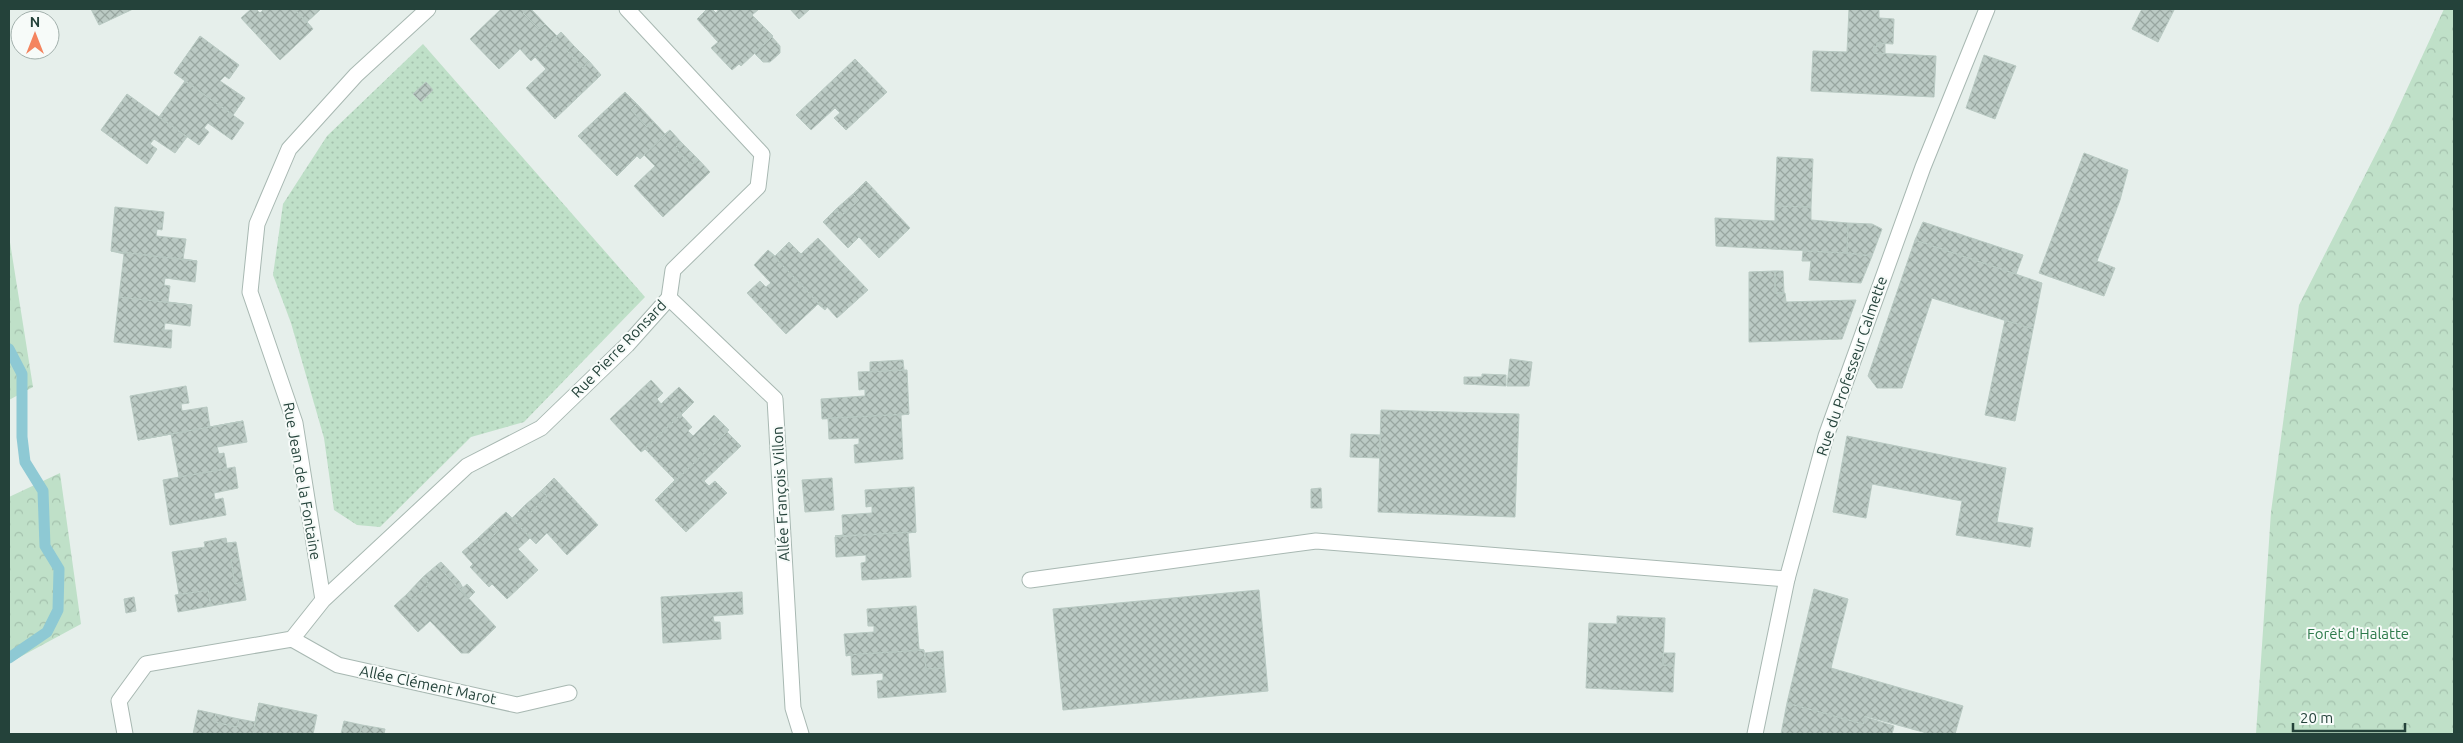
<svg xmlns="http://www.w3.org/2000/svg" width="2463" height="743" font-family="Ubuntu,sans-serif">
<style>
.grass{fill:url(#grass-dots)}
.forest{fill:url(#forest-crowns)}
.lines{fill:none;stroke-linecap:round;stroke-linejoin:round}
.stream{stroke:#8ec9d4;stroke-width:11}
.building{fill:url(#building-cross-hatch);stroke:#b8c9c2}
.lane-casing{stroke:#a8b8b2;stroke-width:17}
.street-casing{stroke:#a8b8b2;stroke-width:17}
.lane{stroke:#fff;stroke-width:15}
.street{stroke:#fff;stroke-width:15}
.labels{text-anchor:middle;stroke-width:4;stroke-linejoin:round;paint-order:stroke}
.street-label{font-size:15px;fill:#24423a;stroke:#f7fbf9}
.park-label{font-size:15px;fill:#2d7a4b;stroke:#f7fbf9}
</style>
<defs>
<pattern id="grass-dots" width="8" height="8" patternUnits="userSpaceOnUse" patternTransform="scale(1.25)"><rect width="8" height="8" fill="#bfe0c8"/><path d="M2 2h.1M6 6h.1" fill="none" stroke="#a4c1ad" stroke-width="1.8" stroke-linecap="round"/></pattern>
<pattern id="forest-crowns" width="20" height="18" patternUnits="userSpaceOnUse" patternTransform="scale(1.25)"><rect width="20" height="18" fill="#bfe0c8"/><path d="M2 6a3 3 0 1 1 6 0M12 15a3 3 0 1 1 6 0" fill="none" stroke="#a4c1ad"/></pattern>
<pattern id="building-cross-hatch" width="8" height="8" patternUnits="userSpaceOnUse" patternTransform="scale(1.25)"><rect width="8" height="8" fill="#bbcac4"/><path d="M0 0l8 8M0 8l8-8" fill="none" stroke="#98a6a0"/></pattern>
</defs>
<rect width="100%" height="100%" fill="#e6efeb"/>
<path class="grass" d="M423 44 645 297 524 422 471 437 380 527 357 525 334 510 324 438 291 323 273 275 283 204 327 136Z"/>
<path class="forest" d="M2444 9H2454V734H2256L2271 512 2299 305 2389 128Z
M9 236 33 387 9 400Z
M60 473 81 624 9 663V497Z"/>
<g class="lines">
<path class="stream" d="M9 349 22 374V437L25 462 43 491 45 546 59 569 58 610 47 632 9 658"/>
</g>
<path class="building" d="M91 9H133L99 25Z
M251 9H256L260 13 264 9H294L313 29 280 60 241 18Z
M294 9H321L307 22 313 29Z
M501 9H527L523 13 539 29 545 24 557 36 531 61 520 49 499 69 470 39Z
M527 9H531L545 24 539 29 523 13Z
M707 9H712L716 13 719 9H759L752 15 773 36 741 66 739 64 732 70 711 48 718 42 697 19Z
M790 9H810L799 19Z
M1849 9H1879V18L1894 19 1893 44 1877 43V47L1874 46V53L1936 56 1934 97 1811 91 1813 51 1847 52Z
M2142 9 2174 10 2158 42 2132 29Z
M561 32 573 45 567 51 583 68 589 61 601 75 555 119 526 88 546 69 535 57Z
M200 36 239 65 229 79 225 76 220 81 245 98 233 115 174 73Z
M772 37 780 46V53L770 62H763L754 53Z
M1877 43 1885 44V54L1874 53V46L1877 47Z
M573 45 589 61 583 68 567 51Z
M1984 55 2016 66 1995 119 1966 108Z
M855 59 887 92 846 130 834 118 840 113 835 108 811 130 796 115Z
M185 81 244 123 232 140 208 123 204 128 209 132 199 145 159 117Z
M426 82 433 90 421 102 413 94Z
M625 92 637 104 631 110 647 127 654 122 665 134 670 130 640 159 637 156 617 176 578 136Z
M127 94 187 137 175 153 154 139 150 144 157 149 147 164 101 130Z
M637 104 654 122 647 127 631 110Z
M670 130 681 142 675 148 691 165 698 159 710 172 663 217 634 186 655 166 644 155 640 159Z
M681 142 698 159 691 165 675 148Z
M2084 153 2128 170 2120 200 2097 261 2115 268 2104 296 2039 273Z
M1777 157 1813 159 1811 207 1775 206Z
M866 181 910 228 879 258 859 237 848 248 823 222 836 209 841 216 859 200 853 194Z
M853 194 859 200 841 216 836 209Z
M1775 206 1811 207V220L1848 223 1847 253 1716 246 1715 218 1775 221Z
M115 207 164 212 162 230 157 229 156 236 186 239 183 259 197 261 111 251Z
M1923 222 2023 255 2016 274 1915 240Z
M1848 223 1872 224 1882 229 1872 256 1847 253Z
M818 238 868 290 837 318 827 307 825 310 768 250 775 256 789 242 801 254Z
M1915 240 2042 283 2033 329 1932 298 1902 388H1877L1868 376Z
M768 250 825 310 818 304 786 334 747 293 760 281 766 287 771 283 754 265Z
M111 251 197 261 195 282 165 278 164 285 170 286 168 302 192 305 119 297 124 254Z
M1803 251 1847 253 1872 256 1861 283 1809 280 1811 261H1802Z
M1775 271V293H1785L1786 302 1856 300 1842 339 1749 342V272Z
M1775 271H1783L1784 293H1775Z
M119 297 192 305 190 326 165 323 164 330H172L171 348 114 342Z
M2005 320 2033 329 2015 421 1985 415Z
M1510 359 1532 362 1529 386H1507Z
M903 360 904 370 870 372V362Z
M907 370 909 414 822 419 821 399 865 396V389L859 390 858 372Z
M1482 374 1506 375V386L1464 384V377H1482Z
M651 380 663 393 657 399 661 404 679 387 694 402 641 452 610 419Z
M186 386 189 403 181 404 182 411 207 407 210 427 243 421 138 440 130 396Z
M694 402 681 415 692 427 688 431 693 436 714 415 729 430 655 500 675 480 645 449 641 452Z
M1381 410 1519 414 1515 517 1378 512Z
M909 414 901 415 903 459 855 463 854 445 859 444V438L829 439 828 418Z
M243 421 247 442 217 447 219 454 224 453 227 469 179 477 171 434 138 440Z
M729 430 727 432 741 446 704 481 709 486 715 481 727 493 686 532 655 500Z
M1351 434 1380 435V458L1350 457Z
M1847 436 2006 468 1997 522 2033 528 2030 547 1956 535 1962 501 1872 484 1866 518 1833 512Z
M235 467 238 488 214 493 215 500 223 498 226 515 170 525 163 480Z
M554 478 598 525 567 555 547 533 536 544 506 512 512 518 524 506 530 513 547 496 541 491Z
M832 478 834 510 805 512 802 480Z
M914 487 916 532 835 536 843 535 842 515 872 513V506L866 507 865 490Z
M1321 488 1322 508H1311V489Z
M541 491 547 496 530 513 524 506Z
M506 512 536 544 530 538 518 549 538 570 507 599 492 584 489 587 470 567 473 564 462 552 476 540 482 546 499 530 493 524Z
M493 524 499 530 482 546 476 540Z
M916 532 908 533 911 577 862 580 861 563 866 562V555L836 557 835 537Z
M226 538 227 543 236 542 239 559 231 560 235 584 243 582 246 600 211 606 208 590 179 595 172 552 205 547 204 542Z
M239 559 243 582 235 584 231 560Z
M441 562 459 581 463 588 460 590 437 565Z
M437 565 496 627 469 653H461L430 621 418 632 394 606 407 594 412 600 429 584 423 577Z
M423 577 429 584 412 600 407 594Z
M467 584 475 592 468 599 460 590Z
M1814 589 1848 599 1831 668 1963 706 1955 734H1930L1865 716 1863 724 1787 703Z
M208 590 211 606 178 612 175 595Z
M1259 590 1268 691 1063 710 1053 609Z
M742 592 743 614 713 616 714 622H720L721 639 663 643 661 597Z
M134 597 136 611 126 613 124 599Z
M916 606 919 649 924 650 846 655 844 634 874 632V626H868L867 609Z
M1617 616 1665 618 1663 665 1674 666 1673 692 1586 688 1589 623 1617 624Z
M924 650 926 669 944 668 946 692 878 698 877 681 883 680V673L852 675 851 655 846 656V655Z
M943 651 944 668 926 669 925 653Z
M1663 653H1675L1674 666 1663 665Z
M259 703 253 734H193L198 710 216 714 214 722 237 727 239 719 255 722Z
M259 703 317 715 313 734H253Z
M1787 703 1863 724 1865 717 1894 726 1892 734H1781Z
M216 714 239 719 237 727 214 722Z
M344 721 362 725 360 733 367 734H341Z
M362 725 385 729 384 734 360 733Z"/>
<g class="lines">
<defs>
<path id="lane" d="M1030 580 1316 541 1787 579"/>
<path id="street" d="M669 298 775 399 793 708 801 734
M323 600 467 466 541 428 627 345 669 298 673 270 758 187 762 154 627 9
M292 639 338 665 517 705 569 693
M125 734 119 701 146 664 292 639 323 600 295 423 250 292 257 224 289 149 356 75 428 9
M1755 734 1787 579 1826 436 1923 167 1987 9"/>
</defs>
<use href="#lane" class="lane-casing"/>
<use href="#street" class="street-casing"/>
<use href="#lane" class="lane"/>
<use href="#street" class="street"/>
</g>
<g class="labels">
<g class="street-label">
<text transform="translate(619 349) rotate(-46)" y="5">Rue Pierre Ronsard</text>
<text transform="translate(1852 366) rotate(-71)" y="5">Rue du Professeur Calmette</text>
<text transform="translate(302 481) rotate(80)" y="5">Rue Jean de la Fontaine</text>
<text transform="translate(781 494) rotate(-93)" y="5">Allée François Villon</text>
<text transform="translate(428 685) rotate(12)" y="5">Allée Clément Marot</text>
</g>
<g class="park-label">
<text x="2358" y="639">Forêt d'Halatte</text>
</g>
</g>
<rect width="2463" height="743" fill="none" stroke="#24423a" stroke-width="20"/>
<g transform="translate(35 35)"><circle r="24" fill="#f7fbf9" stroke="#a3b1ad"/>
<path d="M0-4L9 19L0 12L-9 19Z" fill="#f4845f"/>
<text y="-8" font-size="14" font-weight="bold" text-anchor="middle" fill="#24423a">N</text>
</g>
<path d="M2293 723v8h112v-8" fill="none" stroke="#24423a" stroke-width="2.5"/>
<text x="2300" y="723" font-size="15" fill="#24423a" stroke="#f7fbf9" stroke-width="4" paint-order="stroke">20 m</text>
</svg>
